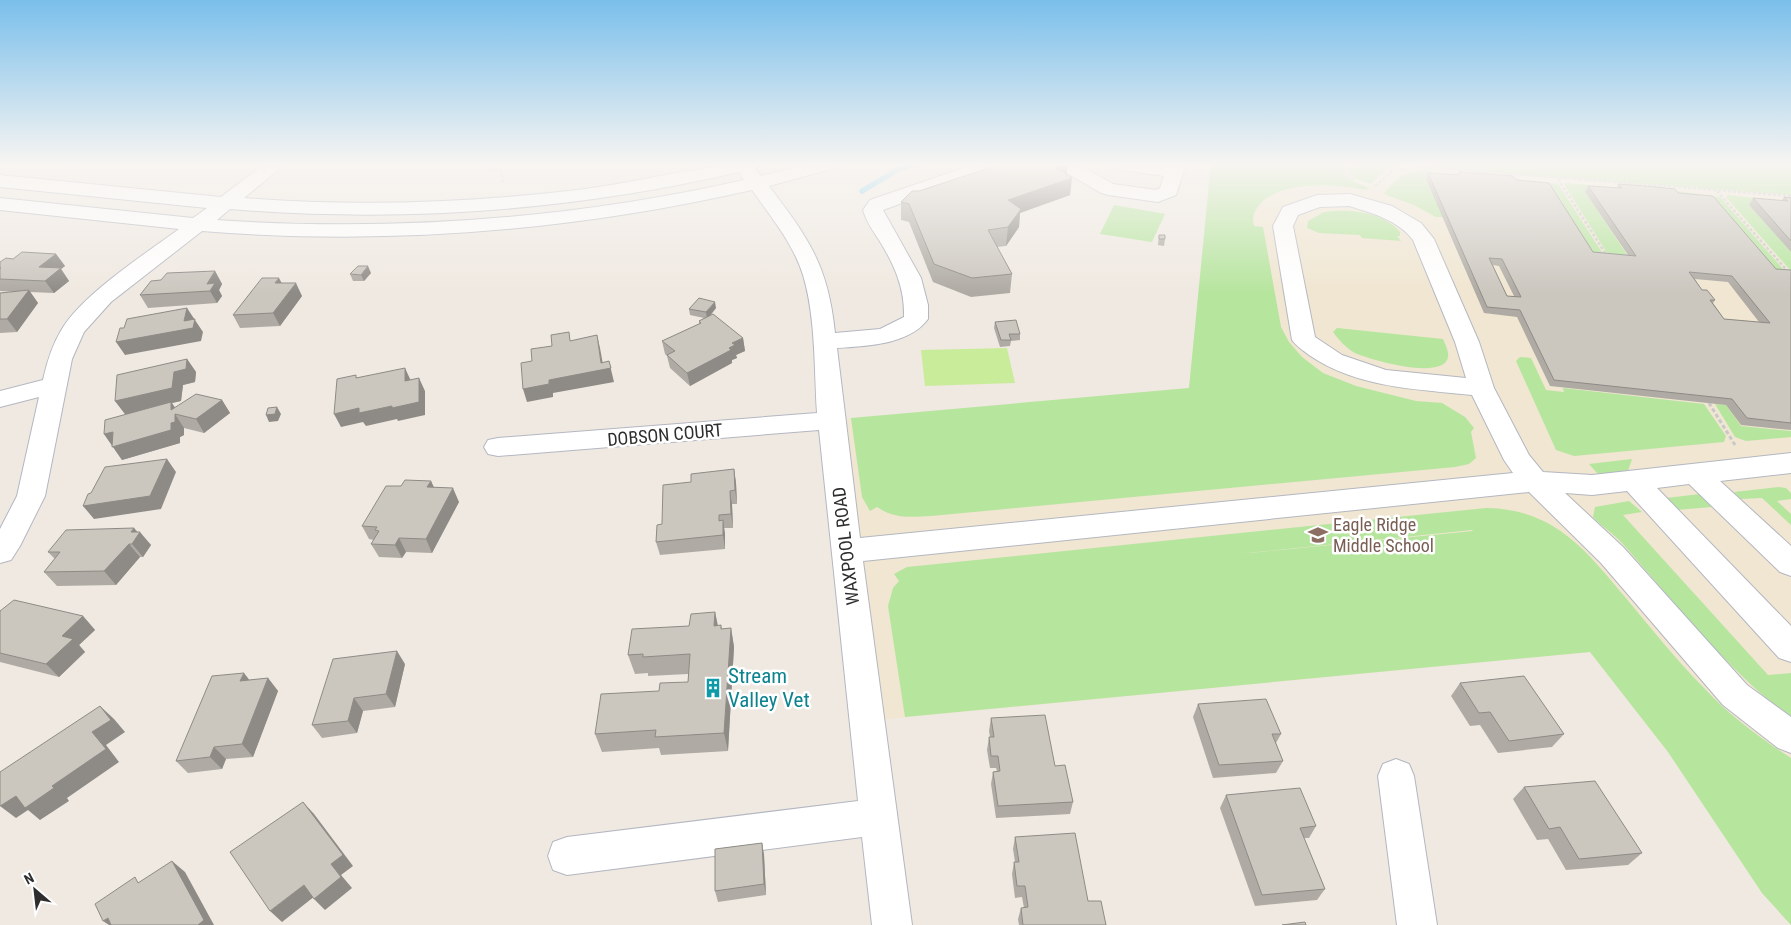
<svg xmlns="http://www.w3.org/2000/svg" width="1791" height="925" font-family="'Roboto Condensed',sans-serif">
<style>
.education{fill:#f0e6d1}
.green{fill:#b6e59e;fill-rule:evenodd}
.pitch{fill:#c9ec9a}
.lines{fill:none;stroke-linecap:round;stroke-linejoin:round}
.stream{stroke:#75cff0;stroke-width:5.5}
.minor-casing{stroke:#b4b7c1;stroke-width:2}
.path-far1{stroke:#c9c9c9;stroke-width:2.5;stroke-dasharray:3 2;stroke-linecap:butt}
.path{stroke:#c9c9c9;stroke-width:3;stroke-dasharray:4 2.5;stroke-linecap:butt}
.minor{fill:#fff;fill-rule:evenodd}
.wall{fill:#afaba4;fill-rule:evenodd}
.shaded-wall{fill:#8e8b86}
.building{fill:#cbc7bf;stroke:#8e8b86;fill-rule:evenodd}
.labels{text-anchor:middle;stroke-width:5;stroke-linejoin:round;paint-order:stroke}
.street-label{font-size:18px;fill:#2e2e2e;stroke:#fff}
.education-label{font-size:18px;fill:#785e54;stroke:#fff;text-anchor:start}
.near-culture-label{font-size:21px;fill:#0d838f;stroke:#fff;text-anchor:start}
</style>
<rect width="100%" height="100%" fill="#efe9e1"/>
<path class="education" d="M1211 164 1791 165V925L1762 893 1668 752 1590 652 867 721 832 420 1189 388Z"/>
<path class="green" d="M1211 164H1347L1343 171C1348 182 1359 183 1369 188L1366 190C1337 184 1276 179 1257 208 1253 214 1252 219 1254 226L1263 227 1281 327 1289 342 1302 357 1323 373 1356 386 1416 401 1442 403 1465 417 1474 428 1471 432 1476 458 1469 464 1455 467 931 516C910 517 895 519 877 507L870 511 862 497 851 418 1189 388Z
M1354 164H1405L1385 170 1371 184 1353 178 1348 170Z
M1408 164H1791V195L1430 168 1421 164Z
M1422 171 1451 175 1442 217H1436L1414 205 1384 194C1396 178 1403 173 1422 171Z
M1517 179 1558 184 1607 260 1589 259 1514 180Z
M1567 183 1608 187 1585 192 1632 262 1612 261 1564 184Z
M1677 191 1720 197 1790 277 1772 275 1680 199Z
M1728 195 1772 200 1749 205 1791 252V271L1726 197Z
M1114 205 1165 214 1152 242 1100 234Z
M1335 211C1357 210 1385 214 1400 232V236H1397L1401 241 1362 238 1360 235 1319 233 1307 228 1308 221 1324 212Z
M1337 328 1443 339C1445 344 1449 351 1448 357 1444 381 1370 360 1355 353 1346 348 1339 340 1333 332Z
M1520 357 1531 358 1546 390 1564 392 1563 388 1704 404 1726 436 1724 442 1574 456 1556 450 1516 361Z
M1715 404 1726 405 1741 426 1791 431V437L1746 441 1735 437Z
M1632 459 1628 471 1598 474 1589 464Z
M1779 487 1786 488 1791 493V499L1777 501 1791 514V525L1762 498 1741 499 1734 492Z
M1700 494 1713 504 1712 507 1676 510 1666 498Z
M1629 501 1642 512 1623 515 1768 675 1791 673V718C1726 669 1676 604 1622 543 1613 533 1602 527 1593 517L1595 507Z
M1486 508C1554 509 1585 549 1625 597 1651 628 1676 660 1705 689 1730 716 1760 738 1791 758V925L1762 893 1668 752 1590 652 905 717 888 606 893 588 899 581 894 574 907 567ZM1472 530 1473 531 1229 555Z"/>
<path class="pitch" d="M1007 348 1015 383 925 386 921 350Z"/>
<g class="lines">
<path class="stream" d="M862 191 897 170 914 164"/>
<defs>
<path id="minor" d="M264 164H285L244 198C354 207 466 203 577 190 638 183 699 164 760 164L755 169 761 176 808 164H837L835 168 769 186C809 239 828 265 835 333L880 329 904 317C905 288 894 264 879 240 873 231 866 221 863 210L870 200 975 164H1001L999 168 883 210 921 278 928 305V319C909 345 866 346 837 348L860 538 1513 473 1504 460 1472 395C1416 389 1357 388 1309 355 1303 350 1297 347 1292 340L1273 226 1283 207 1317 195 1350 194 1392 206 1421 223 1434 239 1479 342 1494 388 1529 455 1543 472 1592 475 1791 453V473L1720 481 1791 546V576L1780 572 1689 484 1657 488 1791 626V662L1779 658 1627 491 1592 495 1565 493 1623 547 1747 685 1791 717V753L1778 748 1723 705 1601 563 1529 492 863 561 912 925H872L862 837 567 875 553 870 548 856 553 842 567 837 858 801 819 430 498 456 488 454 484 447 488 440 498 438 817 413C814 368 816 318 803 275 793 243 771 217 752 190 571 231 387 246 202 231L111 302 84 332 72 359 45 496 20 546 11 560 0 563V529L17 496 39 397 0 407V391L43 380C47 362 52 345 62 329 83 294 145 254 179 229L0 210V198L193 218 207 208 0 187V175L221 197ZM739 172 744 180C571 219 394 232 217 220L230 209C401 223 571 211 739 172ZM1349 206C1372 213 1398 220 1413 240L1455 342 1466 378 1386 370 1342 355 1315 337 1293 226 1298 215 1320 207Z
M1056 164H1078L1113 184 1156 190 1160 188 1164 176 1122 170 1115 168 1113 164H1186L1176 195 1158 202 1108 195 1101 193 1058 168Z
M1396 759 1409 764 1414 776 1437 925H1397L1378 776 1383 764Z"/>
</defs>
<use href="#minor" class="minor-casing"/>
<path class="path-far1" d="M64 164 73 167
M489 164 491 170 501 171 503 184
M1351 164 1345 170 1353 180
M1558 179 1607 256
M1375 186 1390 173 1411 166 1791 196
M1717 191 1791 275"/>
<path class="path" d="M1709 403 1735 445"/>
<use href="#minor" class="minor"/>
</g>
<path class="wall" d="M1068 164 1066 174 1070 195 1020 213 1019 227 1006 246 997 247 1012 274 1010 293 971 297 933 282 909 222 901 220V202L919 191Z
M1459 172 1516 180 1593 252 1628 255 1585 192 1588 186 1617 188 1618 184 1678 193 1776 269 1791 270V430L1741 425 1726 405 1550 386 1517 317 1484 313 1426 179 1428 173 1457 175ZM1493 265 1499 266 1514 296H1507ZM1695 279 1728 282 1759 322 1724 319 1713 303 1715 300 1702 290Z
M1784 197 1791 198V252L1749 205 1753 198 1781 201Z
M1159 235 1165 239 1164 246 1158 245Z
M56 254 65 266 61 269 69 281 54 293 30 292 38 303 17 332 0 333V293L16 292 0 291V262L13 259Z
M215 271 222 284 219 290 222 296 217 303 148 308 140 295 161 280Z
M371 273 364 281H353L350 274Z
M282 283 302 296 280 326 240 328 233 315Z
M716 308 710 316 743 338 745 351 736 355 737 358 732 360V363L690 386 670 368 667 356 665 354 662 341 699 324V321L704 318 690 315 689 309Z
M995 322 1020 334V340L1011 341 1010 346 1000 347 994 328Z
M187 359 196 372 195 382 183 385 181 401 172 403 174 408 222 400 230 413 204 433 184 428V435L180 437V443L122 460 104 434 125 414 115 401Z
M734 469 736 483 737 504H732L733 528H724L725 534V549L660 555 656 542 662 524 691 482Z
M431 481 434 488 459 502 432 553 406 552 402 558 379 557 371 544 374 540 369 539 362 526 401 486Z
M134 528 151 545 143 557H140L116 585 57 586 44 572 55 559 48 552Z
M0 611 83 616 95 630 79 645 85 652 59 677 0 662Z
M715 612 718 626 721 625 722 629 731 628 734 647 728 751 661 755 659 748 602 752 595 734 659 691 688 682V674L648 676V673L635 674 628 655 689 626Z
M405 664 395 707 363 711 357 733 322 738 312 725Z
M268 678 278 691 253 757 226 759 222 769 188 773 176 761 249 680Z
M1460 683 1564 734 1552 747 1498 753 1480 725 1470 726 1451 696Z
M1198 704 1281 734 1276 743 1283 761 1276 773 1213 778 1193 717Z
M991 718 1055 766 1073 802 1070 814 996 818 991 784 993 772 997 771 996 768H990L987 750 989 737H990L989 731Z
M1524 787 1642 853 1628 865 1566 870 1548 839 1537 840 1513 799Z
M1226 795 1316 826 1309 838H1304L1325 889 1317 900 1255 906 1220 808Z
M1015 837 1088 901 1106 925H1019L1018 919 1021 908H1024L1022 897 1015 898 1012 874 1014 862H1015L1013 849Z
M762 843 764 855 766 895 718 902 715 891Z"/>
<path class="shaded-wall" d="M1068 164 1066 180 1072 178 1070 195 1020 213 1019 227 1006 246 1008 227V200L1056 168Z
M56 254 65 266 61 269 69 281 54 293 45 281 39 267Z
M368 266 371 273 364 281 361 275Z
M215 271 222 284 219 290 222 296 217 303 210 291 207 284Z
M279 278 286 291 275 283Z
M296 283 302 296 280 326 273 313Z
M29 290 38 303 17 332 7 319Z
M715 302 716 308 707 319 706 312Z
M187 308 203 332 201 341 125 355 116 342 184 321Z
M597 335 600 348 604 370 609 361 614 382 553 393V397L527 402 523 389 601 363Z
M743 338 745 351 736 355 737 358 732 360V363L690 386 687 373 732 343Z
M187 359 196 372 195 382 183 385 181 401 172 403 180 415 175 414 184 428V435L180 437V443L122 460 104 434 113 432 171 423 125 414 115 401 174 372Z
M405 368 411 381H405Z
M419 378 425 391V415L398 421 397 419 366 426 363 422 341 427 334 414Z
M222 400 230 413 204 433 196 419Z
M277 407 281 414 278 421 269 422 266 415Z
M167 459 176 472 161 509 94 519 83 506Z
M734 469 736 483 737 504 735 490Z
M431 481 437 494 427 487Z
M453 488 459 502 432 553 426 539Z
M730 491 732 504 733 528 731 514Z
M723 520 725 534V549L723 535Z
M134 528 138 534 140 532 151 545 143 557 132 544 131 532Z
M399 538 406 552 402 558 395 545Z
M129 544 140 557 116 585 104 571Z
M715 612 719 632 714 626Z
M83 616 95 630 79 645 85 652 59 677 46 664 62 636Z
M731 628 734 647 728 751 724 733Z
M397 651 405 664 395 707 386 694Z
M244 673 254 686 240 681Z
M268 678 278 691 253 757 242 744Z
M354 698 363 711 357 733 348 721Z
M100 706 114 719 125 732 106 745 119 762 67 798 69 801 40 820 28 810 16 818 0 806 16 796 52 786 92 732Z
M214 747 226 759 222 769 210 757Z
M303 802 314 814 353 866 341 875 352 888 325 910 314 899Z
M762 843 764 855 766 895 764 884Z
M172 861 185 872 214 925H198Z
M304 885 315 896 282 922 270 911Z
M108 918 118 925H109L103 921Z"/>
<path class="building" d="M1001 164H1068L1056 168 1072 178 1008 200 1021 209 1008 227 988 230 1012 274 972 278 934 264 909 204 901 202 912 191H919Z
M1459 172 1513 176 1516 180 1549 183 1593 252 1636 256 1588 186 1622 188 1618 184 1646 186 1675 189 1678 193 1713 196 1776 269 1791 270V423L1747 418 1732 399 1554 380 1520 310 1487 307 1428 173 1460 175ZM1489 258 1502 259 1521 297 1507 296ZM1689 272 1732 276 1770 323 1724 319 1710 300H1715L1707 290H1702Z
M1784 197 1791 198V241L1753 198 1788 201Z
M1159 235H1165V239H1159Z
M22 252 56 254 39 267 61 268 45 281 0 279V269L1 268H0V262L6 258 13 259Z
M358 266H368L361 275 350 274Z
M215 271 207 284 215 283 210 291 140 295 151 281 161 280 167 273Z
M262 278H279L275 283H296L273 313 233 315Z
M29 290 7 319H0V293Z
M699 298 715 302 706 312 689 309Z
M187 308 184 321 195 319 193 328 116 342 120 328H124L127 319Z
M713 314 743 338 732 343 735 345 729 348 731 350 687 373 667 355 675 351 662 341 701 323 699 321Z
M1016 320 1020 334H1009L1011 340H1001L995 322Z
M569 332 570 341 597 335 601 363 609 361 611 368 549 380V384L523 389 521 363 532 361 531 349 552 346 551 335Z
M187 359 186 369 174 372 172 388 115 401 117 375Z
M405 368V381L419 378V402L392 408V406L359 413V408L334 414 337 379 356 375V378Z
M196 394 222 400 196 419 175 414V422L171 423V430L112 447 113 432 104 434 105 420 171 402V410Z
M277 407 275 414 266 415 268 408Z
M167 459 150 496 83 506 88 494 91 493 105 467Z
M734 469 735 490 730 491 731 514 719 515V521L723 520V535L656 542 657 525 662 524 663 485 691 482V474Z
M405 480 431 481 427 487 453 488 426 539 399 538 395 545 371 544 379 531 375 530 377 527 362 526 386 486H401Z
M134 528 131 532H140L132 544H129L104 571 44 572 60 552H48L66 530Z
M14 600 83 616 62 636 73 639 46 664 0 653V611Z
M715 612 714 626 721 625V629L731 628 724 733 655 737 656 730 595 734 601 694 659 691 660 683 688 682 690 654 643 657V654L628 655 632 629 689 626 691 614Z
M397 651 386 694 354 698 348 721 312 725 333 659Z
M244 673 240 681 268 678 242 744 214 747 210 757 176 761 212 676Z
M1524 676 1564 734 1509 741 1490 712 1479 713 1460 683Z
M1266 699 1281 734H1272L1283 761 1219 765 1198 704Z
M100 706 111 720 92 732 106 749 52 786 54 788 25 808 16 796 0 806V772Z
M1045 715 1055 766 1065 765 1073 802 998 806 993 772 1000 771 998 756H991L989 737H994L991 718Z
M1595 781 1642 853 1579 859 1560 827 1549 829 1524 787Z
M1300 788 1316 826 1300 828 1325 889 1262 895 1226 795Z
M303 802 343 855 331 864 341 877 314 899 304 885 270 911 230 852Z
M1075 833 1088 901H1101L1106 925H1023L1021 908 1028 907 1025 886H1017L1014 862H1019L1015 837Z
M762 843 764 884 715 891V849Z
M172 861 204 920 198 925H111L108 918 103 921 95 904 135 877 138 883Z
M1305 922 1306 925H1282Z"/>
<linearGradient id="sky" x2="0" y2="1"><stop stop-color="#7abfeb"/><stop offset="0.56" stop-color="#f8f5f2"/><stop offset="1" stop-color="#f8f5f2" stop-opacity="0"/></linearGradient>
<rect width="1791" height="293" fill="url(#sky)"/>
<defs>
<symbol id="school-bare" viewBox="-9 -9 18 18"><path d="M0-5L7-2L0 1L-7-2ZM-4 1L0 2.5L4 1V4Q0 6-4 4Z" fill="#8d6e63" stroke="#fff" stroke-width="2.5" paint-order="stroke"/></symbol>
<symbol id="building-bare" viewBox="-9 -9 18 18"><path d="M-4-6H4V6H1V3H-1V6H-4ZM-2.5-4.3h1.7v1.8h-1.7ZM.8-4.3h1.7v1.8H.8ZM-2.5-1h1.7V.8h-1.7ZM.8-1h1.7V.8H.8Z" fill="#0f9aa8" stroke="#fff" stroke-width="2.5" paint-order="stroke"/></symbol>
</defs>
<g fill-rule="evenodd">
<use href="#school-bare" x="1304" y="521" width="28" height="28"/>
<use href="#building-bare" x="699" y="674" width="28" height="28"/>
</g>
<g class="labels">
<g class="street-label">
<text transform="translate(665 435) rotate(-5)" y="6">DOBSON COURT</text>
<text transform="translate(846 546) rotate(-97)" y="6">WAXPOOL ROAD</text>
</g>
<g class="education-label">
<text x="1333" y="531">Eagle Ridge<tspan x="1333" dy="21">Middle School</tspan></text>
</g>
<g class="near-culture-label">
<text x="728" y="683">Stream<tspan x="728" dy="24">Valley Vet</tspan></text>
</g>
</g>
<g transform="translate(35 890) rotate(332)" stroke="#ffffff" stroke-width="4" paint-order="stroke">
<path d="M0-4L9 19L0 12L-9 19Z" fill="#2e2e2e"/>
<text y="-8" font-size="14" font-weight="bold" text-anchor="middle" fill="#2e2e2e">N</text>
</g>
</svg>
